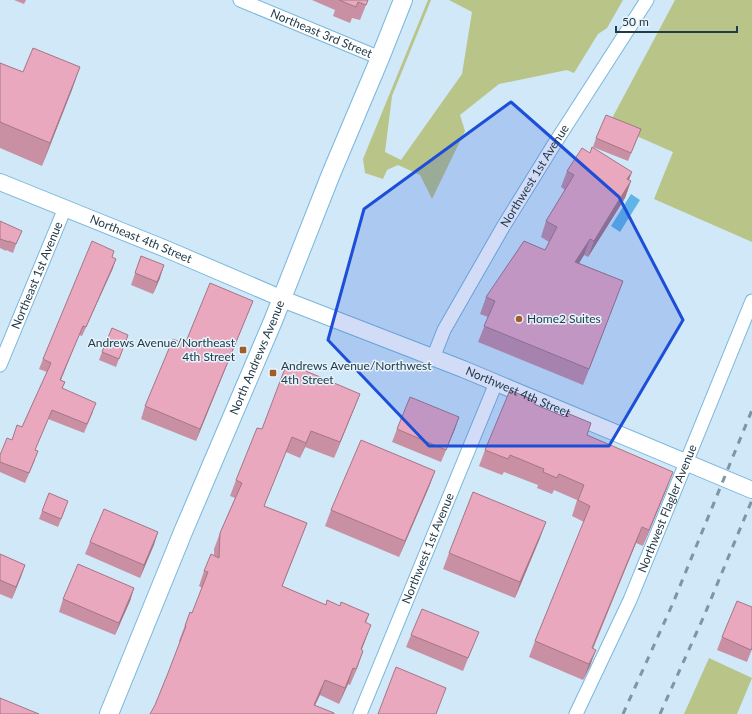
<svg xmlns="http://www.w3.org/2000/svg" width="752" height="714" font-family="Lato,sans-serif">
<style>
.green{fill:#b9c489}
.water{fill:#5fb5e7}
.lines{fill:none;stroke-linecap:round;stroke-linejoin:round}
.minor-casing{stroke:#79b7dc;stroke-width:15}
.tertiary-casing{stroke:#79b7dc;stroke-width:18}
.secondary-casing{stroke:#79b7dc;stroke-width:20}
.minor{stroke:#fff;stroke-width:13}
.tertiary{stroke:#fff;stroke-width:16}
.secondary{stroke:#fff;stroke-width:18}
.rail{stroke:#7d96a5;stroke-width:3;stroke-dasharray:7 7;stroke-linecap:butt}
.wall{fill:#c990a4}
.shaded-wall{fill:#a47686}
.building{fill:#eaa8bf;stroke:#a47686}
.marked{fill:#1d4ed8;fill-opacity:0.2;stroke:#1d4ed8;stroke-width:3;stroke-linejoin:round}
.poi-dot{fill:#9e5d29;stroke:#e7f3fb;stroke-width:1.5}
.labels{text-anchor:middle;stroke-width:3;stroke-linejoin:round;paint-order:stroke}
.street-label{font-size:12px;fill:#213b4a;stroke:#e7f3fb}
.poi-label{font-size:12px;fill:#213b4a;stroke:#e7f3fb;text-anchor:start}
</style>
<rect width="100%" height="100%" fill="#d0e8f8"/>
<path class="green" d="M428 0H431L392 96 385 152 401 160 462 74 472 12 449 0H623L607 28 598 34 574 73 567 70 499 84 460 115 465 131 432 199 420 175 398 165 387 170 383 179 365 173 363 159Z
M675 0H752V242L654 199 673 152 609 124Z
M709 658 752 678 737 714H684Z"/>
<path class="water" d="M631 194 640 200 620 232 611 226Z"/>
<g class="lines">
<defs>
<g id="minor">
<path id="s1" d="M240 0 380 58"/>
<path id="s2" d="M433 358 444 330 503 227 553 146 647 0"/>
<path id="s3" d="M0 365 65 208"/>
<path id="s4" d="M360 714 496 383"/>
<path id="s5" d="M576 714 630 600 752 301"/>
</g>
<g id="tertiary">
<path id="s6" d="M0 182 166 249 290 302 463 369 752 490"/>
</g>
<g id="secondary">
<path id="s7" d="M109 714 183 532 273 321 331 174 380 58 403 0"/>
</g>
</defs>
<use href="#minor" class="minor-casing"/>
<use href="#tertiary" class="tertiary-casing"/>
<use href="#secondary" class="secondary-casing"/>
<use href="#minor" class="minor"/>
<use href="#tertiary" class="tertiary"/>
<use href="#secondary" class="secondary"/>
<path class="rail" d="M623 714 673 603 752 410
M660 714 704 616 752 500"/>
</g>
<path class="wall" d="M14 0H26L24 4Z
M312 0H368L360 20 352 18 350 23 333 16 335 10Z
M0 63 23 72 80 67 42 166 0 148Z
M641 129 628 161 593 147 596 138Z
M567 171 629 180 631 181 625 198 588 257 584 255 579 263 623 281 583 385 478 342 488 317 480 314 486 297 545 250 549 242 541 237 546 221 565 190 561 187Z
M0 221 18 239 13 253 6 250V251L0 248Z
M141 256 160 278 153 294 131 285Z
M112 257 113 268 82 336 79 335 61 380 65 382 62 389 93 412 84 433 48 419 35 450V460L25 483 0 472V455L22 427 47 372 39 369 43 359Z
M253 301 248 313 196 441 141 419 145 406 185 344Z
M128 335 116 367 99 360 102 352Z
M360 394 354 409 334 458 305 447 300 458 286 452 264 506 307 523 282 586 326 605 340 606 369 614 366 623 365 641 362 649 363 651 350 685 348 684 339 704 320 695 155 705 168 673 180 642 179 641 190 612 192 613 202 588 199 586 204 571 214 556V549L220 533 235 498 230 496 236 480 262 429Z
M534 404 565 417 591 423 587 435 667 488 643 546 636 543 593 649 590 666 583 680 529 657 535 641 584 522 572 516 577 500 554 490 552 494 537 488 538 485 504 472 502 475 479 466 485 450Z
M397 429H455L441 462 392 442Z
M435 471 429 487 399 557 325 526 331 510Z
M49 493 65 510 58 527 39 519Z
M158 532 140 578 85 554 90 542Z
M540 538 515 598 443 569 449 553Z
M0 554 25 565 12 599 0 594Z
M134 588 130 601 115 635 59 612 63 599Z
M752 607V649L747 662 717 650 722 637Z
M411 635 474 644 463 671 406 647Z"/>
<path class="shaded-wall" d="M80 67 72 90 42 166 50 143Z
M632 172 626 188 627 179Z
M631 181 625 198 588 257 594 241Z
M590 239 584 255 570 278 575 262Z
M116 259 113 268 82 336 86 327Z
M164 265 160 278 153 294 157 282Z
M623 281 617 297 583 385 589 369Z
M253 301 248 313 196 441 200 429Z
M83 326 79 335 57 389 60 380Z
M360 394 354 409 334 458 340 442Z
M459 417 455 429 441 462 446 450Z
M311 431 305 447 300 458 306 443Z
M435 471 429 487 399 557 405 541Z
M673 472 667 488 643 546 649 530Z
M546 522 540 538 515 598 520 582Z
M307 523 301 539 276 602 282 586Z
M642 527 636 543 586 664 592 648Z
M158 532 154 545 140 578 144 565Z
M25 565 21 577 12 599 16 587Z
M134 588 130 601 115 635 119 623Z
M371 625 365 641 355 665 361 649Z
M596 650 590 666 583 680 589 664Z
M363 651 358 666 350 685 356 669Z
M353 668 348 684 339 704 345 688Z
M325 680 320 695 311 714 314 705Z"/>
<path class="building" d="M339 0H368L366 5 358 2 356 7Z
M33 48 80 67 50 143 0 122V63L23 72Z
M606 115 641 129 631 153 596 138Z
M592 147 632 172 627 179 631 181 614 208 594 241 590 239 575 262 623 281 589 369 484 326 495 301 486 297 524 241 545 250 557 227 546 221 574 175 567 171 582 148 590 153Z
M0 221 22 231 16 244 9 241V242L0 239Z
M92 241 114 251 112 257 116 259 86 327 83 326 60 380 65 382 62 388 96 403 87 424 52 410 35 450 38 451 29 473 0 462V455L7 438 12 440 17 425 22 427 51 363 43 359Z
M141 256 164 265 157 282 135 273Z
M210 283 253 301 200 429 145 406 173 339 185 344Z
M112 328 128 335 119 359 102 352Z
M287 363 360 394 340 442 311 431 306 443 292 437 264 506 307 523 282 586 326 605 327 600 340 606 341 602 369 614 365 622 371 625 361 649 363 651 356 669 353 668 345 688 325 680 314 705 334 713V714H150L155 705 168 673 186 626H185L190 612 192 613 208 572 204 571 211 554 219 558 220 533 242 483 236 480 257 428 262 429Z
M510 390 535 401 534 404 565 417 567 413 591 423 587 435 673 472 649 530 642 527 592 648 596 650 589 664 535 641 590 506 578 500 584 485 559 474 557 478 543 472 544 469 510 455 508 459 485 450Z
M410 397 459 417 446 450 397 429Z
M361 440 435 471 405 541 331 510Z
M473 492 546 522 520 582 449 553Z
M49 493 68 501 61 519 42 511Z
M104 509 158 532 144 565 90 542Z
M0 554 25 565 16 587 0 580Z
M78 564 134 588 119 623 63 599Z
M737 601 752 607V648L751 650 722 637Z
M422 609 479 632 468 658 411 635Z
M396 667 446 688 436 714H378Z
M0 698 39 714H0Z"/>
<path class="marked" d="M511 102 619 197 683 320 609 446H429L328 340 364 209Z"/>
<g class="poi-dot">
<circle cx="519" cy="319" r="4"/>
<rect x="239" y="346" width="8" height="8" rx="2"/>
<rect x="269" y="369" width="8" height="8" rx="2"/>
</g>
<g class="labels">
<g class="street-label">
<text dy="4" stroke="none"><textPath href="#s1" startOffset="88">Northeast 3rd Street</textPath></text>
<text dy="4" stroke="none"><textPath href="#s2" startOffset="209">Northwest 1st Avenue</textPath></text>
<text dy="4" stroke="none"><textPath href="#s6" startOffset="152">Northeast 4th Street</textPath></text>
<text dy="4" stroke="none"><textPath href="#s3" startOffset="97">Northeast 1st Avenue</textPath></text>
<text dy="4" stroke="none"><textPath href="#s7" startOffset="386">North Andrews Avenue</textPath></text>
<text dy="4" stroke="none"><textPath href="#s6" startOffset="559">Northwest 4th Street</textPath></text>
<text dy="4" stroke="none"><textPath href="#s5" startOffset="225">Northwest Flagler Avenue</textPath></text>
<text dy="4" stroke="none"><textPath href="#s4" startOffset="179">Northwest 1st Avenue</textPath></text>
</g>
<g class="poi-label">
<text x="527" y="323">Home2 Suites</text>
<text x="235" y="347" text-anchor="end">Andrews Avenue/Northeast<tspan x="235" dy="14">4th Street</tspan></text>
<text x="281" y="370">Andrews Avenue/Northwest<tspan x="281" dy="14">4th Street</tspan></text>
</g>
</g>
<path d="M616 26v6h121v-6" fill="none" stroke="#213b4a" stroke-width="2"/>
<text x="622" y="26" font-size="12" fill="#213b4a" stroke="#e7f3fb" stroke-width="3" paint-order="stroke">50 m</text>
</svg>
